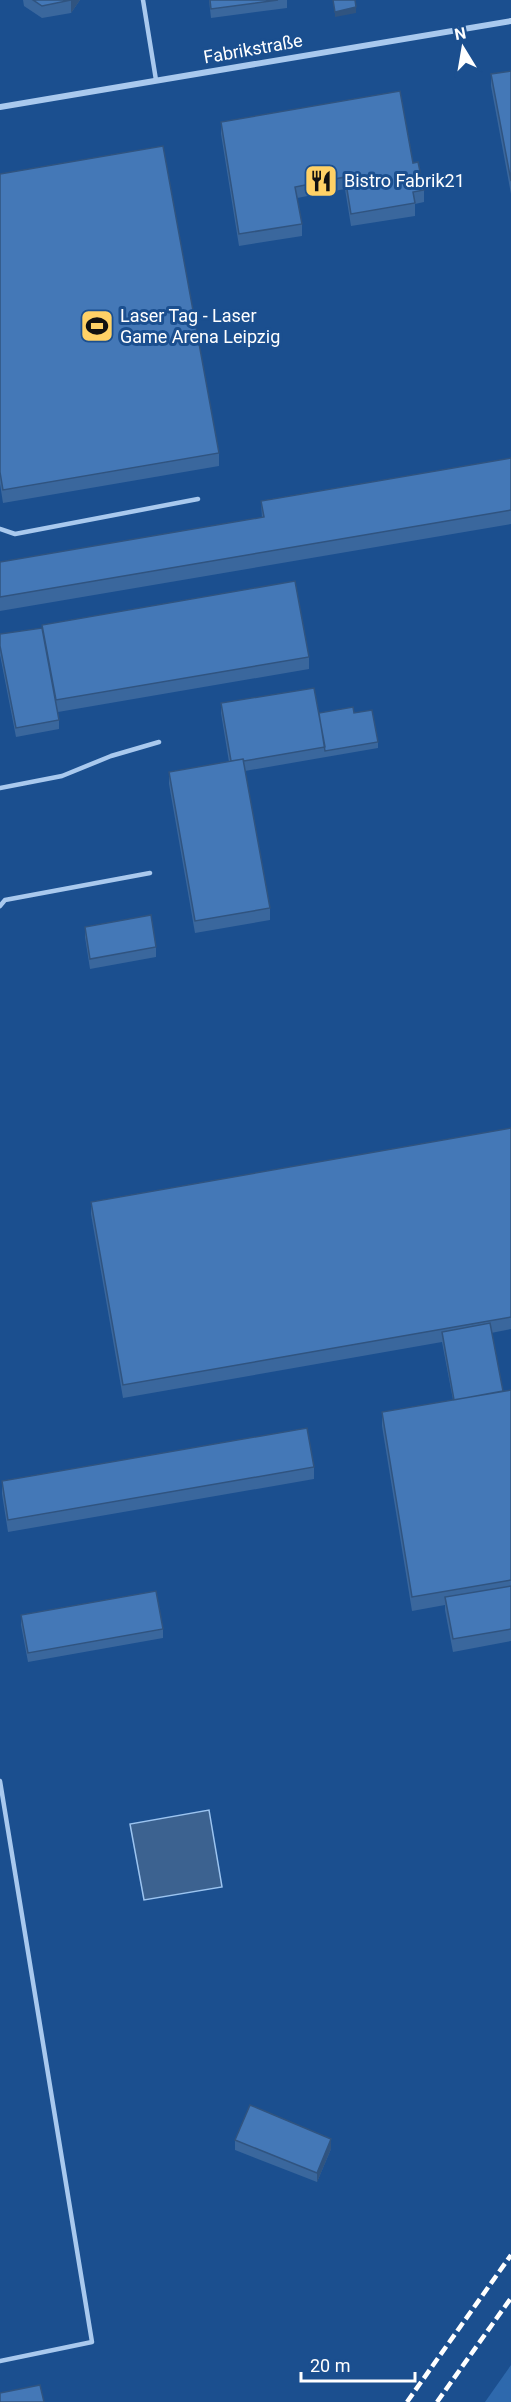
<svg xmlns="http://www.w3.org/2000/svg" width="511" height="2402" font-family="Roboto,sans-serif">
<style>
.green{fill:#2e69ad}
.water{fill:#3c6290;stroke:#9cc4f0;stroke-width:1.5}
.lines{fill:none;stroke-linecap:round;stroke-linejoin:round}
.lane{stroke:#a9c9ee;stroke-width:4.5}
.street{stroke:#a9c9ee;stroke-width:6}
.rail{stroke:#fff;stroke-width:4.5;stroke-dasharray:10 4.5;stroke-linecap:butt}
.wall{fill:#3a679d}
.shaded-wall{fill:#305480}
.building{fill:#4478b7;stroke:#305480;stroke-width:1.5}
.labels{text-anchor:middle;stroke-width:6;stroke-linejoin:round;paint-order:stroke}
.street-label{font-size:18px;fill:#fff;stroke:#1b4f8f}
.poi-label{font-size:18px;fill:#fff;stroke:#1b4f8f;text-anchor:start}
</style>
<rect width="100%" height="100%" fill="#1b4f8f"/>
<path class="green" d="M511 2365V2402H485Z"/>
<path class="water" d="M209 1810 222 1887 144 1900 130 1824Z"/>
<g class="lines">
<path class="lane" d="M143 0 156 80
M0 529 15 534 198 499
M0 788 62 776 111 756 159 742
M0 906 5 900 150 873
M0 1781 92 2342 0 2361"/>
<path class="street" d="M0 107 511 21"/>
<path class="rail" d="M407 2402 511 2255
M437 2402 511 2298"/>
</g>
<path class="wall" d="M23 0H80L71 13 42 18 24 6Z
M209 0H287V8L211 18Z
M511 71V194L491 86V74Z
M221 122 413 163 424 190V202L415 204V216L351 226 345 189 297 198 302 224V236L239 246 221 134Z
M0 174 219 453V466L3 503 0 484Z
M511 458V524L0 611V562L262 518 261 501Z
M0 634 309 657V669L58 712 59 720V729L16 737 0 655Z
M221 703 319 713H354L378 742V748L245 771 270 908V920L195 933 169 784V772L229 762 221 713Z
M85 927 156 947V957L90 969 85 937Z
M511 1128V1329L491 1333 503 1391 511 1390V1641L453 1652 445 1610V1605L412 1611 382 1426V1412L453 1400 442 1342 123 1398 91 1214V1202Z
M314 1467V1479L8 1532 2 1494V1481Z
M21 1615 163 1629V1638L28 1662 21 1625Z
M235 2140 331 2149 317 2182 235 2150Z"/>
<path class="shaded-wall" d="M71 0H80L71 13Z
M356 7V13L335 17V12Z
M331 2139V2149L317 2182V2173Z"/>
<path class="building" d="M33 0H71L42 6Z
M210 0H278L211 9Z
M333 0H355L356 7 335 12Z
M511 71V181L491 74Z
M400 91 413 163 418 162 424 190 413 192 415 203 351 214 345 177 295 187 302 224 239 234 221 122Z
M163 146 219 453 3 490 0 472V174Z
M511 458V510L0 597V562L264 517 261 501Z
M295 581 309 657 56 700 42 625Z
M42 628 59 720 16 728 0 646V634Z
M314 688 325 747 244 761 243 759 231 761 221 703Z
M353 707 354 713 372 710 378 742 325 751 319 713Z
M243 759 270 908 195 921 169 772Z
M151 915 156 947 90 959 85 927Z
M511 1128V1317L123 1385 91 1202Z
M490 1323 503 1391 454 1400 442 1332Z
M511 1390V1580L412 1597 382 1412Z
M307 1428 314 1467 8 1520 2 1481Z
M511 1586V1629L453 1639 445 1597Z
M156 1591 163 1629 28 1653 21 1615Z
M250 2105 331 2139 317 2173 235 2140Z
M40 2385 44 2402H0V2393Z"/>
<defs>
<symbol id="restaurant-square" viewBox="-11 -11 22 22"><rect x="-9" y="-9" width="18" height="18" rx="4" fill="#ffd166" stroke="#1b4f8f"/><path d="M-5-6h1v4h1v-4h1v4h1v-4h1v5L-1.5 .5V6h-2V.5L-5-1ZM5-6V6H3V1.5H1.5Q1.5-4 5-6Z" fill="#111"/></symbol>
<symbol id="stadium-square" viewBox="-11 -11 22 22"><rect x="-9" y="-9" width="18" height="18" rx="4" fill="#ffd166" stroke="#1b4f8f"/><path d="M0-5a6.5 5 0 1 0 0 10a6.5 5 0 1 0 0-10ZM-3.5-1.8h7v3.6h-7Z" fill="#111"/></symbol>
</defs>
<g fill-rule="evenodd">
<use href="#restaurant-square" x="302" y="162" width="38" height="38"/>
<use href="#stadium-square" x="78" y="307" width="38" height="38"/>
</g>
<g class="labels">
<g class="street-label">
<text transform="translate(253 49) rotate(-10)" y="6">Fabrikstraße</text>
</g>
<g class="poi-label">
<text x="344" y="187">Bistro Fabrik21</text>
<text x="120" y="322">Laser Tag - Laser<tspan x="120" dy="21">Game Arena Leipzig</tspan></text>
</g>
</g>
<g transform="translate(463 48) rotate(349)" stroke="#1b4f8f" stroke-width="4.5" paint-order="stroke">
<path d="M0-4.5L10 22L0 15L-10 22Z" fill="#ffffff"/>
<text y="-9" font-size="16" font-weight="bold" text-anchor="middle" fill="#ffffff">N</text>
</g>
<path d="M301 2372v9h114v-9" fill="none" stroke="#ffffff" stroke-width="3"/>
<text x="310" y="2372" font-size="18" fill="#ffffff" stroke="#1b4f8f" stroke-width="4.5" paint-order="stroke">20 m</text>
</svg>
